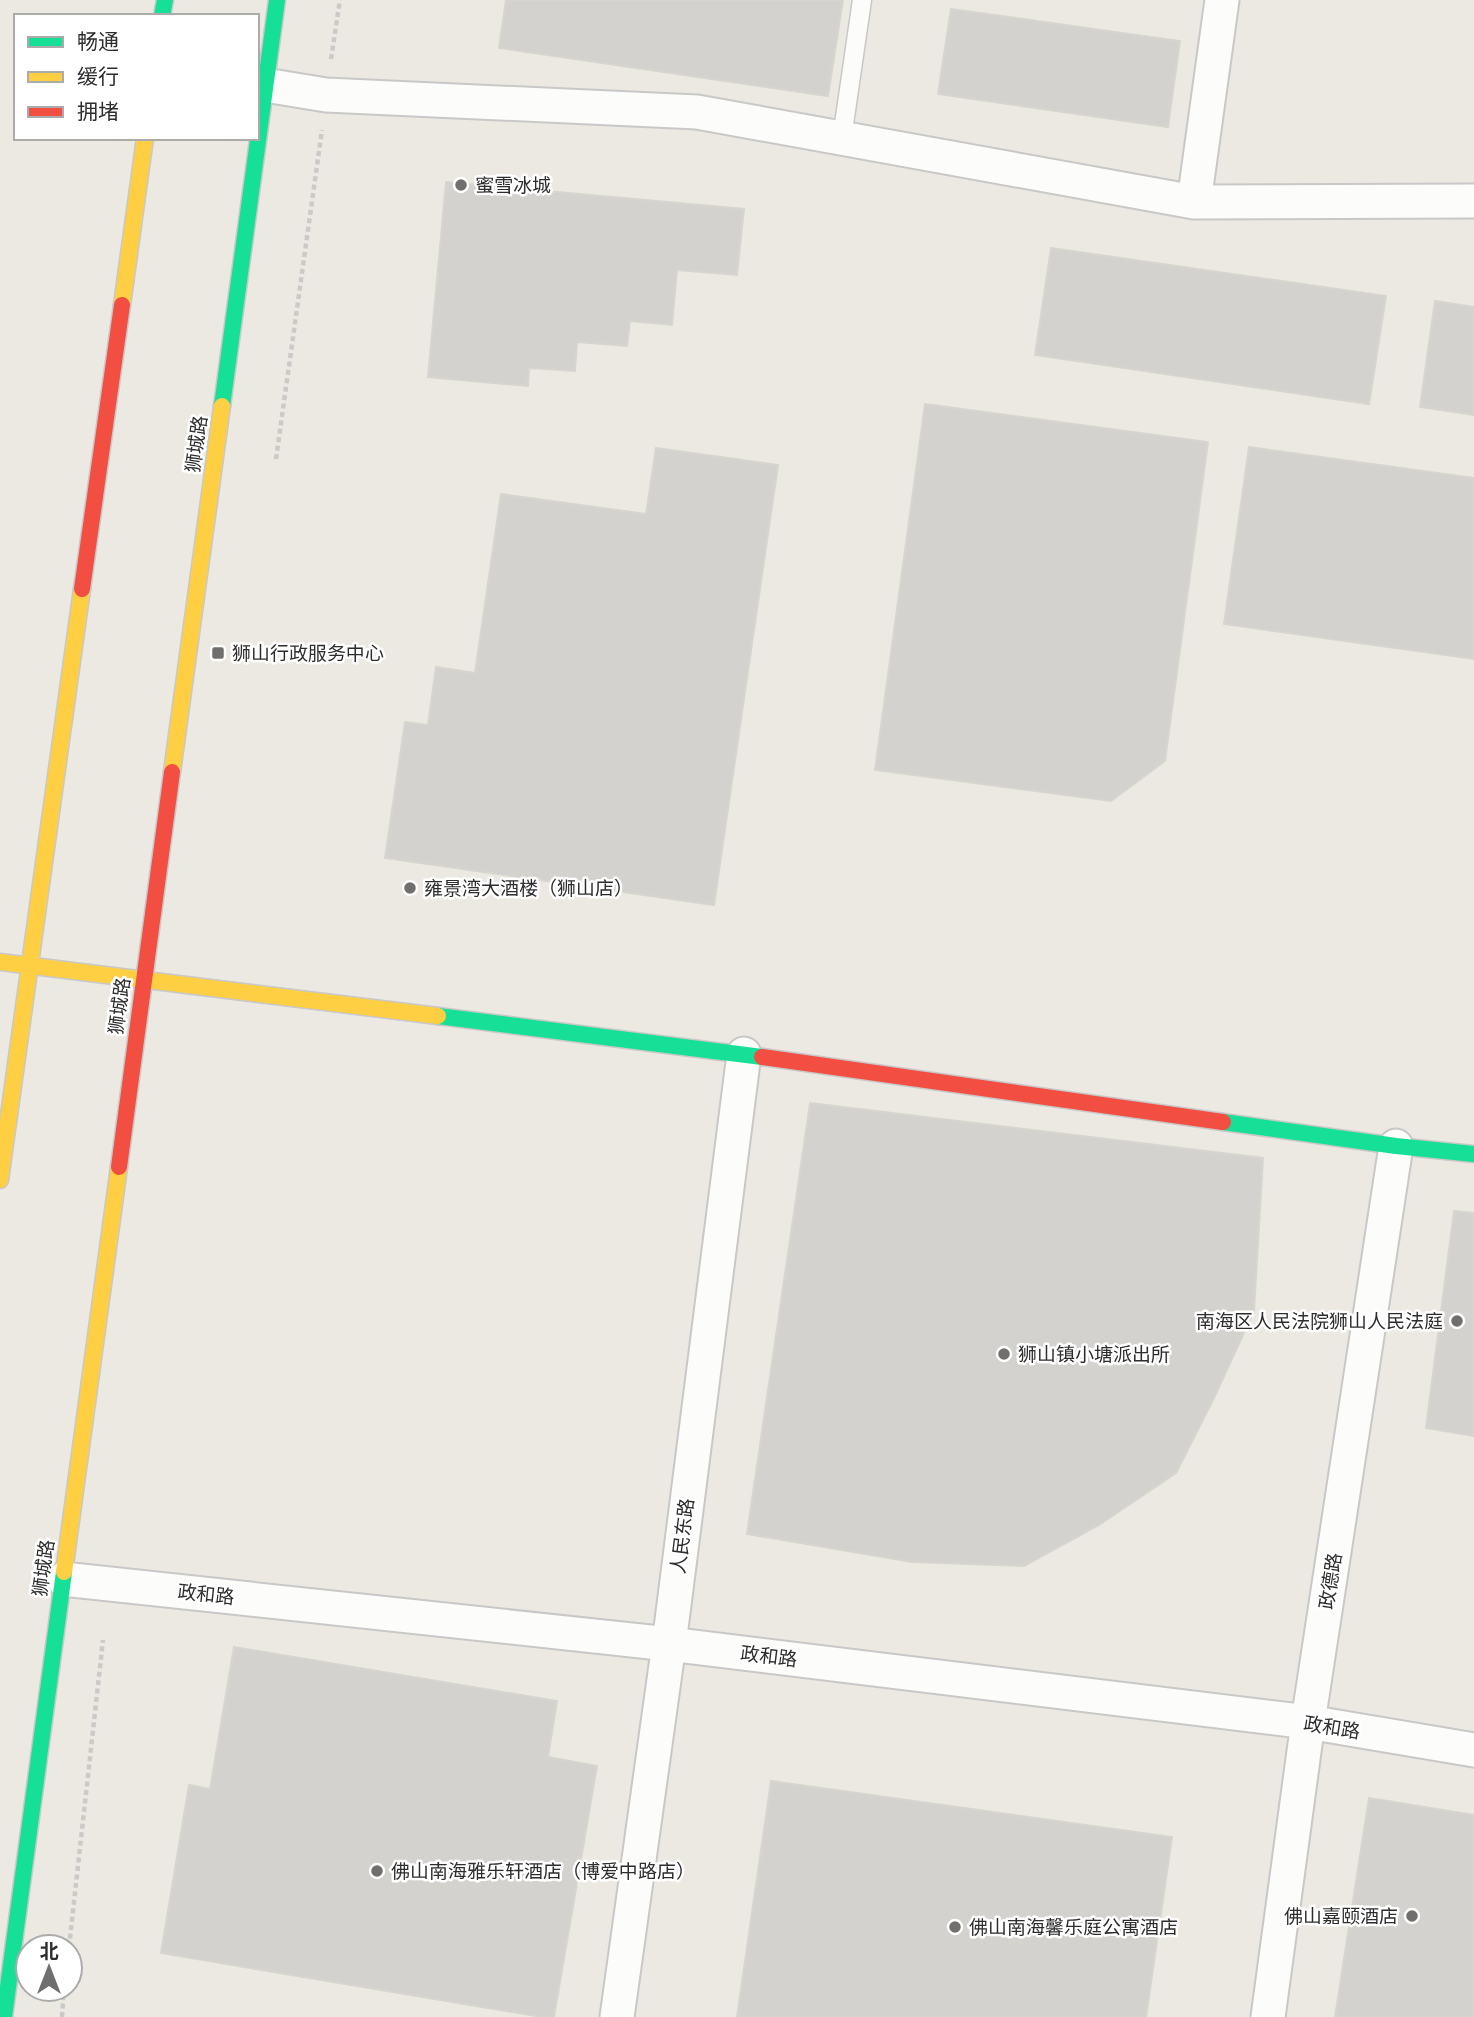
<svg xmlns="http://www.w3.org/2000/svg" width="1474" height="2017" font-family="'Titillium Web','Noto Sans SC',sans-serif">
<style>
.building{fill:#d4d2ce;stroke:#d7d5cf;stroke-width:2}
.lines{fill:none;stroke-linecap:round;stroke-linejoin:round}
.lane-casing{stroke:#c9c8c8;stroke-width:21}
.street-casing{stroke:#c9c8c8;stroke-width:37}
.fast-casing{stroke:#c9c8c8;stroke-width:19}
.slow-casing{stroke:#c9c8c8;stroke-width:19}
.jam-casing{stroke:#c9c8c8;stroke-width:19}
.path{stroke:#cacac9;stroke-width:4.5;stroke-dasharray:5 3.5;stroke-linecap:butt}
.lane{stroke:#fcfcfb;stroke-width:18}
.street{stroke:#fcfcfb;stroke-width:33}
.fast{stroke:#16e098;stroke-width:16}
.slow{stroke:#ffcf43;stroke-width:16}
.jam{stroke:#f24e42;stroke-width:16}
.poi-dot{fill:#706f6d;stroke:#fff;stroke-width:2.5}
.labels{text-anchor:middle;stroke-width:5;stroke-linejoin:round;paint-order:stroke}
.poi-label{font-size:19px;fill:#2d2d2d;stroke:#fff;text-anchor:start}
.street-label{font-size:19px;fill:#2d2d2d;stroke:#fff}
</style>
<rect width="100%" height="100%" fill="#ece9e3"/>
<path class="building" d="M506 0H843L828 96 499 48Z
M951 9 1180 41 1168 127 938 94Z
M446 182 744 209 737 275 677 270 672 325 630 321 627 346 577 342 575 371 529 368 528 386 428 377Z
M1051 248 1386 296 1369 404 1035 355Z
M1435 301 1474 307V415L1420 407Z
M925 404 1208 442 1165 761 1111 801 875 770Z
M1249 447 1474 478V659L1224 624Z
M656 448 778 465 714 905 385 858 405 722 428 725 436 667 475 673 501 494 646 514Z
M810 1103 1263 1158 1254 1311 1215 1396 1176 1473 1099 1525 1024 1566 912 1562 747 1534Z
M1454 1211 1474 1213V1436L1426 1428Z
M234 1647 557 1701 548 1757 597 1766 554 2017H542L161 1953 189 1785 210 1789Z
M771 1781 1172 1837 1146 2017H737Z
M1369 1798 1474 1815V2017H1335Z"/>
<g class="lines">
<defs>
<path id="lane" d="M842 138 862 0"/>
<path id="street" d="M265 85 326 95 697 112 1194 202 1474 201
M1194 202 1222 0
M63 1579 669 1644 1308 1722 1474 1750
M617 2017 669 1644 744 1054
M1268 2017 1308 1722 1396 1146"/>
<path id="fast" d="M162 16 165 0
M222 406 277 0
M438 1016 762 1057
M1223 1122 1396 1146 1474 1154
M4 2017 64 1572"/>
<path id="slow" d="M122 305 145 138
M172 772 222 406
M0 962 438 1016
M0 1180 82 589
M64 1572 119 1167"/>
<path id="jam" d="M82 589 122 305
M762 1057 1223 1122
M119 1167 172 772"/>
</defs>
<use href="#lane" class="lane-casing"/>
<use href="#street" class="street-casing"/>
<use href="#fast" class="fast-casing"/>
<use href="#slow" class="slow-casing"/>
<use href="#jam" class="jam-casing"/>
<path class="path" d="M331 59 340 0
M276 459 322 130
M69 1947 103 1640
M62 2017 64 1989"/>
<use href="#lane" class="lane"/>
<use href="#street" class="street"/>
<use href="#fast" class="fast"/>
<use href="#slow" class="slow"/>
<use href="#jam" class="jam"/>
</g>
<g class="poi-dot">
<circle cx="461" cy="185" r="7"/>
<rect x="211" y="646" width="14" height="14" rx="3.5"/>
<circle cx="410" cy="888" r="7"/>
<circle cx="1457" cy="1321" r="7"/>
<circle cx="1004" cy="1354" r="7"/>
<circle cx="377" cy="1871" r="7"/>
<circle cx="1412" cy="1916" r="7"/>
<circle cx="955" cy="1927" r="7"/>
</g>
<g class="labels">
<g class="poi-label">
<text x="475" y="192">蜜雪冰城</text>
<text x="232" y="660">狮山行政服务中心</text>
<text x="424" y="895">雍景湾大酒楼（狮山店）</text>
<text x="1443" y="1328" text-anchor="end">南海区人民法院狮山人民法庭</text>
<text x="1018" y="1361">狮山镇小塘派出所</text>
<text x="391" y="1878">佛山南海雅乐轩酒店（博爱中路店）</text>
<text x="1398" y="1923" text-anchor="end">佛山嘉颐酒店</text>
<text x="969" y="1934">佛山南海馨乐庭公寓酒店</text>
</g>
<g class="street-label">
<text transform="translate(196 444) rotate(-82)" y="7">狮城路</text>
<text transform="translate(119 1006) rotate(-82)" y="7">狮城路</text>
<text transform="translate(682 1536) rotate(-83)" y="7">人民东路</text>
<text transform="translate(43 1568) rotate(-82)" y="7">狮城路</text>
<text transform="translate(1330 1581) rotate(-81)" y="7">政德路</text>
<text transform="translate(206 1594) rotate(6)" y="7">政和路</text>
<text transform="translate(769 1656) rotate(7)" y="7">政和路</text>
<text transform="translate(1332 1727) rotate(9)" y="7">政和路</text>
</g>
</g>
<rect x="14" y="14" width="245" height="126" fill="#ffffff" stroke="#ababab" stroke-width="2"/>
<rect x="28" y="37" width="35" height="10" fill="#16e098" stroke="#ababab" stroke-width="2"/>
<text x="77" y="49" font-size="21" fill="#2d2d2d">畅通</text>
<rect x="28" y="72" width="35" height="10" fill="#ffcf43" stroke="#ababab" stroke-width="2"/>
<text x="77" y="84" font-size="21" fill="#2d2d2d">缓行</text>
<rect x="28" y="107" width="35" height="10" fill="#f24e42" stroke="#ababab" stroke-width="2"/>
<text x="77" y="119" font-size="21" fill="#2d2d2d">拥堵</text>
<g transform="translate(49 1968)"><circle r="33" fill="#ffffff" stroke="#ababab" stroke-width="2"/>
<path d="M0-5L12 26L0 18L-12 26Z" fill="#706f6d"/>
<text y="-10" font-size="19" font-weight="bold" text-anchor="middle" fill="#2d2d2d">北</text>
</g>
</svg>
